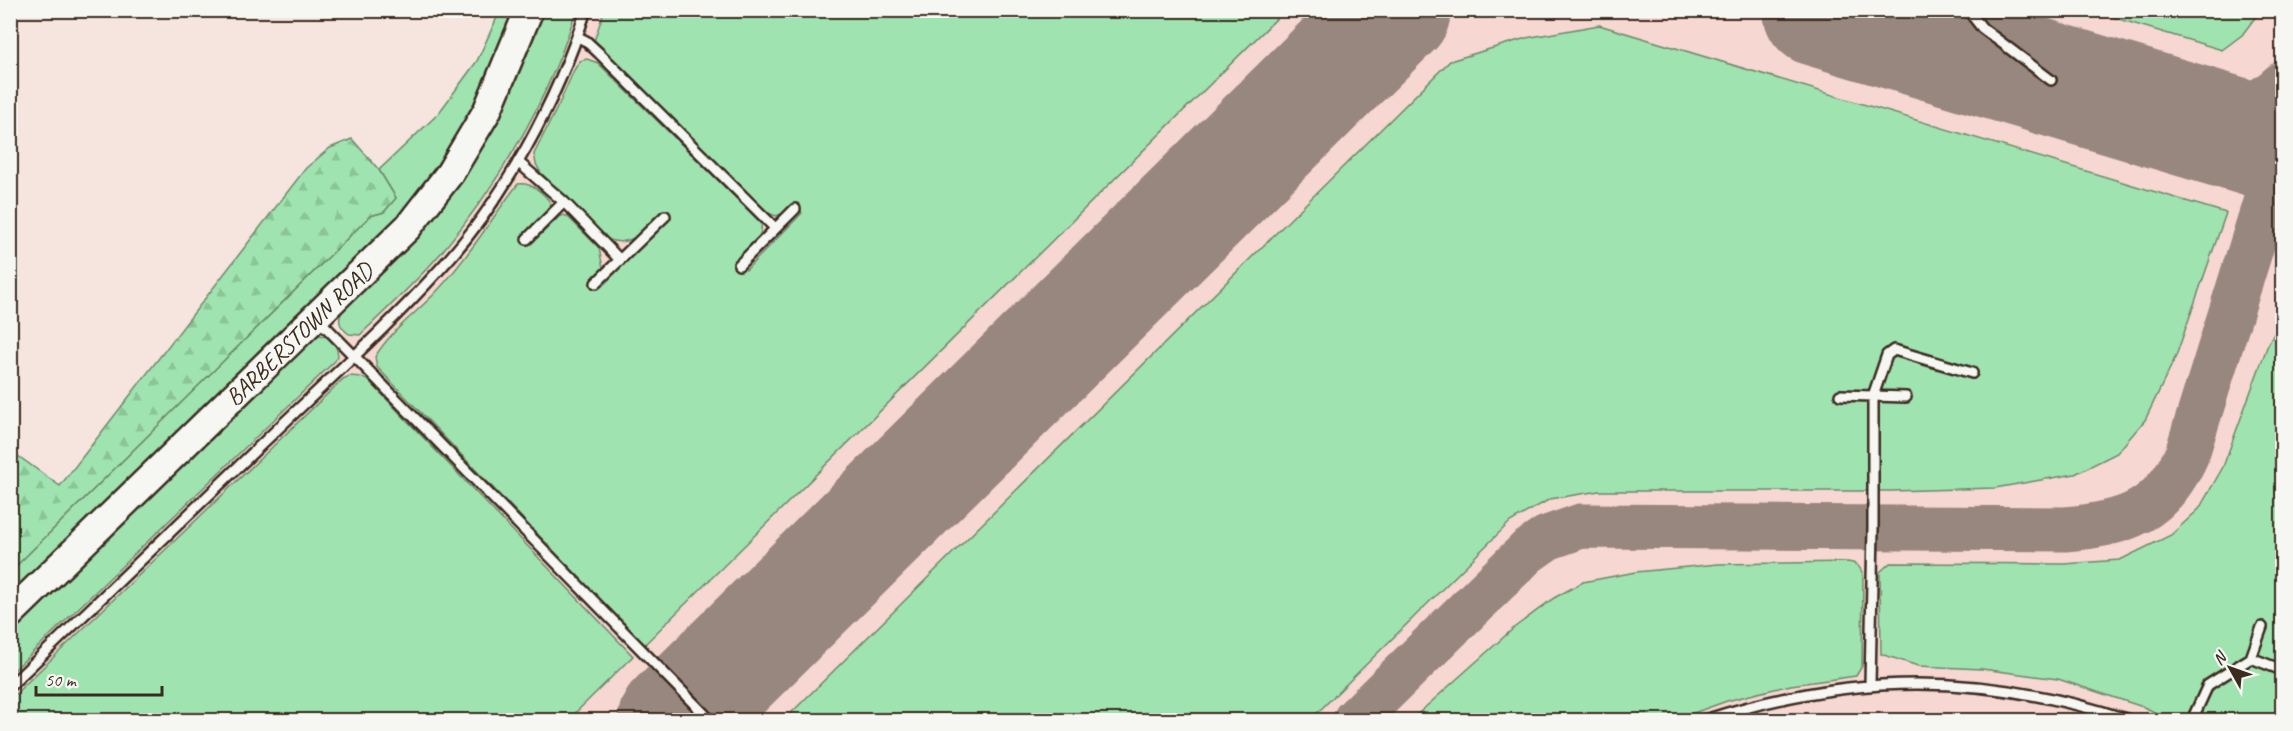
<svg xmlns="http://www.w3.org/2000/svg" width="2293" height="731" font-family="Caveat,sans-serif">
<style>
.built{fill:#f6d7d2}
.grass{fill:#9fe4b0;stroke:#6d8767;stroke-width:1.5}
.forest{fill:url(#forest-firs);stroke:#6d8767;stroke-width:1.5}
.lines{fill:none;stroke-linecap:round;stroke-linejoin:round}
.taxiway{stroke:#98877e;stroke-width:45}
.runway{stroke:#98877e;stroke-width:114}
.service-casing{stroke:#3b2a1e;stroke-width:14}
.secondary-casing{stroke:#3b2a1e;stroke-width:32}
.service{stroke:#f6f6f2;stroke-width:9}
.secondary{stroke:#f6f6f2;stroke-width:27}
.labels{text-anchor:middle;stroke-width:4.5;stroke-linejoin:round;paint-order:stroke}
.street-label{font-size:24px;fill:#3b2a1e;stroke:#f6f6f2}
</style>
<defs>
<pattern id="forest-firs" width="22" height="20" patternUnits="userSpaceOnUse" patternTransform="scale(1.5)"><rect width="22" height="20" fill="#9fe4b0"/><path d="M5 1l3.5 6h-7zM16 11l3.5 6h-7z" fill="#8ac497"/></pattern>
</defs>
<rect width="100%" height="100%" fill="#f6e4df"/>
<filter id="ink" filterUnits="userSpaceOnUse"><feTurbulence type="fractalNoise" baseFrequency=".0167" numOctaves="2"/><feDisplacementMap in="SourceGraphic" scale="12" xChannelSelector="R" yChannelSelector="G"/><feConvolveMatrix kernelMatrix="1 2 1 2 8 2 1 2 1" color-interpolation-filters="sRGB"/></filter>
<g filter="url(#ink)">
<path class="built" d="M559 11H2282V720H1957L1946 719 1839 720H11V654L366 311Z"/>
<path class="grass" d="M1274 10 1278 17 644 645 377 367 375 357C390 331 417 313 438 290 468 258 491 219 518 184 532 182 545 194 552 205L523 237 531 244 559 217 564 215 568 217 599 248 603 268 593 280 599 287 668 219 662 213C645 229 632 249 607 239L541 173 536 164 534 154 560 102 574 70 580 61 587 59 598 63 761 222C764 240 749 249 737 261L746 270 802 213 794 205 784 213 776 216 768 213 594 41 604 11Z
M500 11H516C497 58 476 104 449 147 425 185 396 219 367 252L26 582 11 585V571L370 216 384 212 396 198 379 170 438 114 477 61Z
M540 11H576C549 99 500 182 441 253 416 282 388 308 360 335L349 334C338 326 337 319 344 308L410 240Z
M2092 11 2260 10V11L2242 35 2222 50Z
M1599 25 2226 213 2176 356 2145 420 2117 453 2075 474 1995 488 1891 491H1599L1550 499 1510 522 1310 720H784L1450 61 1526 38Z
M2282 318V720H2171L2146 708 2058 679 1982 669 1918 666 1881 654 1880 572 1890 563 2064 564 2120 560 2171 535 2199 509 2223 467 2267 347Z
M320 335C332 337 337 344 338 356L335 361 11 673V626L310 338Z
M350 376 361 377 369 381 633 656 568 720H11V698L343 379Z
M1847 562C1857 563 1860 566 1863 575L1862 666 1856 676 1791 685 1758 693 1727 701 1674 720H1411L1515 627 1554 598 1583 582 1636 572 1718 564Z"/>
<path class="forest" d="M352 139 379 170 396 198 384 212 370 216 11 571V451L60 486 306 168 330 148Z"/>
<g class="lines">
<path class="taxiway" d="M2149 109C2201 117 2241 123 2282 84
M1355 720 1527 552 1547 538 1581 526 2065 529C2125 524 2161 513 2187 454L2282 148"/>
<path class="runway" d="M1820 10 2282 148
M675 720 1394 10"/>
<defs>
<path id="service" d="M1968 10 1982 28 2051 80
M578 37 586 41 599 53 775 228
M518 162 564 202 620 260
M527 239 564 202
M739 265 795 209
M596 283 665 216
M318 319 710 720
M1840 395 1906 397
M2251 658 2282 670
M1870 685 1873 528V396L1887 355 1894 350 1972 373
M10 686C95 605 180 523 265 441 324 384 385 330 440 269 505 199 557 101 586 10
M1705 720C1851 672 1983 672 2129 720
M2192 720 2208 685 2251 658 2262 627"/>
<path id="secondary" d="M10 614 408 227 450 173 487 111 529 10"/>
</defs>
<use href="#service" class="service-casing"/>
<use href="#secondary" class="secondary-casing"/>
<use href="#service" class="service"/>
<use href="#secondary" class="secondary"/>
</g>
</g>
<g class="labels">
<g class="street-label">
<text transform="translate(299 334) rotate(-44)" y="8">BARBERSTOWN ROAD</text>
</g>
</g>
<rect width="2293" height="731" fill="none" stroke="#f6f6f2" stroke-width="36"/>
<rect x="18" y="18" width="2257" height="695" fill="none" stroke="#3b2a1e" stroke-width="2" filter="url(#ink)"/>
<g transform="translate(2230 668) rotate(310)" stroke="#f6f6f2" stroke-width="4.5" paint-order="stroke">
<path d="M0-4.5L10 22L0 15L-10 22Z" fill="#3b2a1e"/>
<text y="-9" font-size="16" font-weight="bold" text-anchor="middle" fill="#3b2a1e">N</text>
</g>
<path d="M36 686v9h126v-9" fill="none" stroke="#3b2a1e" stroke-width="3"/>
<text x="45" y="686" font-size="18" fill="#3b2a1e" stroke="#f6f6f2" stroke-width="4.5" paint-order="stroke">50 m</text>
</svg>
